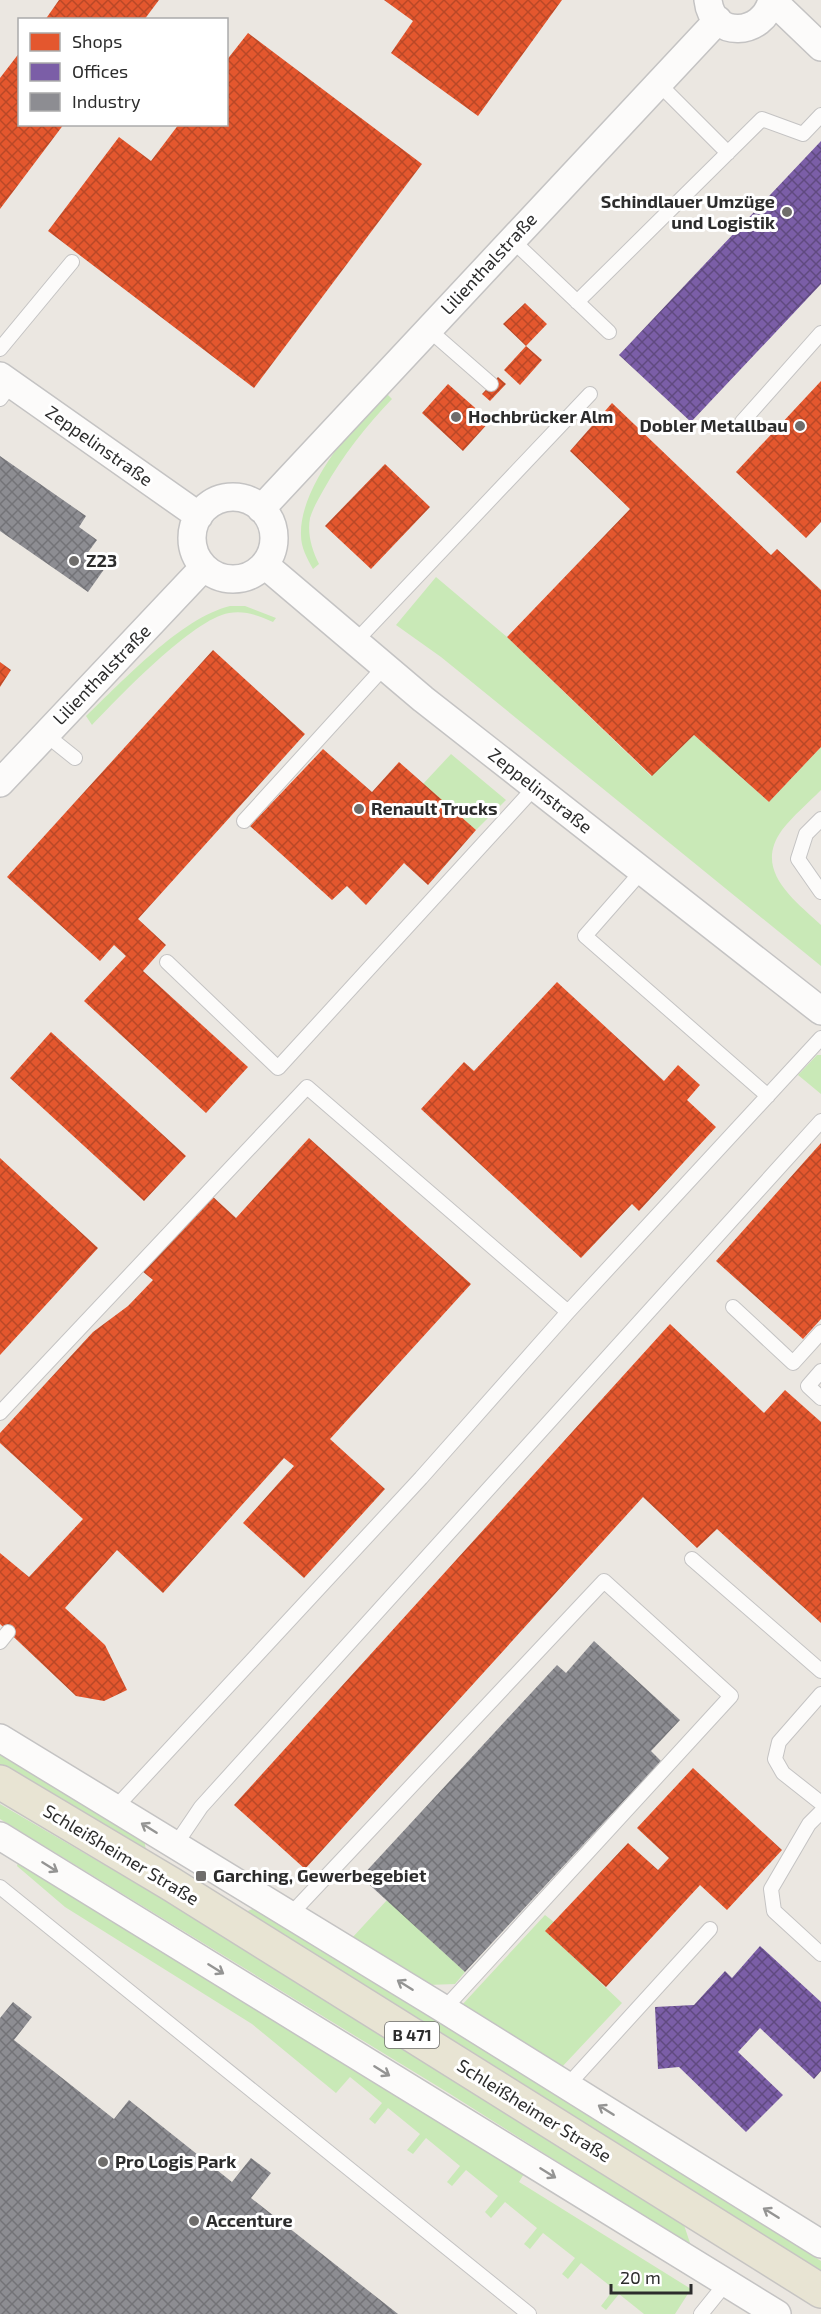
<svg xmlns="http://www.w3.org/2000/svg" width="821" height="2314" font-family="'Exo 2',sans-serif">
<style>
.grass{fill:#c9e9b7}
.shops{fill:url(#shops-cross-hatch)}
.offices{fill:url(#offices-cross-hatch)}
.industry{fill:url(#industry-cross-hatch)}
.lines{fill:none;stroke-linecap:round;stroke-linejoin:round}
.service-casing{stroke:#c4c3c3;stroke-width:16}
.minor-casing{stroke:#c4c3c3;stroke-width:30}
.primary-casing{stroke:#c6c4c2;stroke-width:36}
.service{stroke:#fcfbfa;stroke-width:14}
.minor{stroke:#fcfbfa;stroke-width:27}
.primary{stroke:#e8e4d3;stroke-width:33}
.oneway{stroke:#949493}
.poi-dot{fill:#6f6d6b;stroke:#fff;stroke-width:2}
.labels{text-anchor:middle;stroke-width:6;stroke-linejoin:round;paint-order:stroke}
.shield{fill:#fff;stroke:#6b6b6b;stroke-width:1.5}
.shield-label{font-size:16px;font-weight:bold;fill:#2c2c2c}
.poi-label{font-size:18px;font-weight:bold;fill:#2c2c2c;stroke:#fff;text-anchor:start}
.street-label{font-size:18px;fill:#2c2c2c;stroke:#fff}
</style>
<defs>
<pattern id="shops-cross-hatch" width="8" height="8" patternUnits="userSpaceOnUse" patternTransform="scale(1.5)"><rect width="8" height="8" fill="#e4572e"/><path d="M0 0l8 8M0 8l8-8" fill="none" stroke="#b94827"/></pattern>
<pattern id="offices-cross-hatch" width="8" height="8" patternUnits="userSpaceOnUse" patternTransform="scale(1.5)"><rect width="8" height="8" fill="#7b5ea7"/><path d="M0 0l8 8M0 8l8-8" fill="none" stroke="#604a80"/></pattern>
<pattern id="industry-cross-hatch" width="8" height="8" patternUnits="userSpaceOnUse" patternTransform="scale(1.5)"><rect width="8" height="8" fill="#8d8d92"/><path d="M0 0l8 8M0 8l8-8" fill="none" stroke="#737377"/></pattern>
</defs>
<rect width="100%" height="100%" fill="#ebe7e1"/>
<path class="grass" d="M384 391 392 399C366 426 343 455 324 489 319 498 313 508 310 518 307 534 312 550 319 564L313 569C307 558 301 548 301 535 299 487 354 425 384 391Z
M436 577 507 637 651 776 694 735 769 802 821 747V790C808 803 793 816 782 830 753 870 793 899 821 925V966L441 657 396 625Z
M230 606H245L276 618 273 622C259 616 245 610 229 613 193 619 119 697 92 725L86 716C123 681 181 618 230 606Z
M451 754 506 800 476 830 423 784Z
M817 1055H821V1094L798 1075Z
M0 1751 144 1839 147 1856 0 1766Z
M0 1804 192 1916 682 2219 691 2246 447 2092 0 1819Z
M19 1859 525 2172 519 2182 691 2289 675 2314H644L619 2294 606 2310 601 2306 614 2289 581 2263 568 2279 562 2274 575 2258 543 2233 530 2249 524 2244 537 2228 505 2202 491 2218 485 2212 498 2196 466 2170 452 2186 447 2182 460 2166 426 2138 413 2154 407 2150 420 2134 388 2108 375 2124 369 2119 382 2103 350 2077 336 2093 252 2024 65 1907 17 1866Z
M387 1900 465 1972 455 1984 428 1985 352 1938Z
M257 1907 821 2261V2275L243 1913Z
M545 1915 554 1922 546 1931 622 2003 561 2068 462 2005Z"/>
<path class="shops" d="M59 0H159L144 20H45Z
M384 0H562L478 116 391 53 413 21Z
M248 33 422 164 254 388 48 231 119 137 151 161 179 124H226V61Z
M20 52V124H64L0 209V78Z
M525 303 547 324 526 346 503 324Z
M526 346 542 360 520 385 504 370Z
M498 377 506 384 490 401 482 394Z
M821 381V522L806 538 736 472Z
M448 384 490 421 463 451 422 413Z
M612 403 771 555 777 549 821 590V747L769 802 694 735 652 776 507 637 630 509 570 451Z
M385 464 430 507 371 569 325 526Z
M213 650 305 734 138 919 166 945 143 971 248 1067 206 1113 84 1001 126 956 114 945 100 961 7 877Z
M0 662 11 670 0 687Z
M323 749 372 792 399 762 476 830 428 885 404 863 366 905 347 886 332 900 250 826Z
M557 982 664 1081 678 1065 700 1085 687 1100 716 1127 639 1211 632 1204 581 1258 421 1109 464 1062 474 1071Z
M51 1032 186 1156 144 1201 10 1078Z
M309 1138 471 1284 330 1439 385 1489 304 1578 243 1523 294 1466 284 1458 163 1593 117 1550 65 1608 105 1645 127 1690 104 1701 76 1696 0 1624V1553L29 1577 83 1519 0 1443V1433L93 1332 128 1306 153 1280 142 1271 211 1195 236 1218Z
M821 1143V1319L803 1339 716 1261Z
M0 1158 98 1248 0 1355Z
M670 1324 764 1413 785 1390 821 1422V1623L717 1529 697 1548 643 1497 305 1869 234 1805Z
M693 1768 782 1850 727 1910 700 1885 606 1987 545 1931 628 1843 658 1870 669 1858 637 1828Z"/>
<path class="offices" d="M821 141V284L691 422 619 355Z
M760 1946 821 2002V2071L814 2079 760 2028 738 2052 783 2095 746 2132 679 2067 658 2069 655 2007 694 2005 725 1971 732 1978Z"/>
<path class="industry" d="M0 456 86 516 79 527 97 540 86 555 105 568 88 592 0 531Z
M594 1641 680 1720 651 1751 661 1761 465 1972 361 1877 557 1665 566 1673Z
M13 2002 32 2017 14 2040 114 2119 129 2100 232 2182 251 2158 271 2173 251 2198 398 2314H0V2018Z"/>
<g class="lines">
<defs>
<path id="service" d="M659 84 728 153
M511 239 609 332
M577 302 762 119 803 134 821 115
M428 329 491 384
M0 349 72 262
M0 399 11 384
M742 422 821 333
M355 642 590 394
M45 734 75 758
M821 819 806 834 798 859 821 892
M244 821 385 666
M642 871 585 936 768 1096
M167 962 278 1068 535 787
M733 1307 793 1363 821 1332
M821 1371 808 1386 821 1398
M0 1413 307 1087 568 1312
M692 1559 821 1671
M0 1642 8 1632
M821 1694 779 1742 775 1759 783 1773 821 1803
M116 1807 421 1478 568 1312 821 1038
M821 1812 809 1824 771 1889 774 1911 821 1954
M176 1844 201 1807 821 1121
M0 1887 529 2314
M290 1915 604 1581 731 1696 444 2009
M567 2086 710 1929
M701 2314 726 2283"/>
<path id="minor" d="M708 0C712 39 763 37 772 0
M772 0 821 47
M0 376 199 516
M192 538a41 41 0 1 1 82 0a41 41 0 1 1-82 0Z
M261 509 718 20
M265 565 423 699 821 1011
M0 783 204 567
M0 1738 444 2009 821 2244
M0 1836 777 2314"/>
<path id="primary" d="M0 1782 171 1884 821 2291"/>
</defs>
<use href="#service" class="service-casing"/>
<use href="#minor" class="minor-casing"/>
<use href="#primary" class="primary-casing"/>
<use href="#service" class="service"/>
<use href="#minor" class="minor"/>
<use href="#primary" class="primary"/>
</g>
<defs><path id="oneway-shaft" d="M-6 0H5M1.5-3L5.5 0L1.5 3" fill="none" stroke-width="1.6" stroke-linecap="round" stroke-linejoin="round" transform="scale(1.5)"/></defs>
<g class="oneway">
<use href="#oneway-shaft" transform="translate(149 1828) rotate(-148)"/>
<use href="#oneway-shaft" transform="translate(50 1867) rotate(32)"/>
<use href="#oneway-shaft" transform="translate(216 1969) rotate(32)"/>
<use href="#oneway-shaft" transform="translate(405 1985) rotate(-148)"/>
<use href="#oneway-shaft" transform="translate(382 2071) rotate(32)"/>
<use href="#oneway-shaft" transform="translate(606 2110) rotate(-148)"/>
<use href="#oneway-shaft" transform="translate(548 2173) rotate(32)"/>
<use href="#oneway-shaft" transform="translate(771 2213) rotate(-148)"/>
</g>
<g class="poi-dot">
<circle cx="787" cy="212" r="6"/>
<circle cx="456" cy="417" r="6"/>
<circle cx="800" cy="426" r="6"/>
<circle cx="74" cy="561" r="6"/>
<circle cx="359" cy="809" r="6"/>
<rect x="195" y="1870" width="12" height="12" rx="3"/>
<circle cx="103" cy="2162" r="6"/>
<circle cx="194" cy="2221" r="6"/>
</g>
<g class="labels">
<rect class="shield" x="385" y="2022" width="54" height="26" rx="4.5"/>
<g class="shield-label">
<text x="412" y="2041">B 471</text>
</g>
<g class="poi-label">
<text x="775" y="208" text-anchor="end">Schindlauer Umzüge<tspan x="775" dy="21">und Logistik</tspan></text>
<text x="468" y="423">Hochbrücker Alm</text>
<text x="788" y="432" text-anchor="end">Dobler Metallbau</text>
<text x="86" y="567">Z23</text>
<text x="371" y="815">Renault Trucks</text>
<text x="213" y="1882">Garching, Gewerbegebiet</text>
<text x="115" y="2168">Pro Logis Park</text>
<text x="206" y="2227">Accenture</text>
</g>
<g class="street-label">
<text transform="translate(489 264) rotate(-47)" y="6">Lilienthalstraße</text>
<text transform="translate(99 446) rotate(35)" y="6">Zeppelinstraße</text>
<text transform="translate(102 675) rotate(-46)" y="6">Lilienthalstraße</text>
<text transform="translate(540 791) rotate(38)" y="6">Zeppelinstraße</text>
<text transform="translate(121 1855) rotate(31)" y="6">Schleißheimer Straße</text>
<text transform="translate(534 2111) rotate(32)" y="6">Schleißheimer Straße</text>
</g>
</g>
<rect x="18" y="18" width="210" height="108" fill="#ffffff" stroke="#ababab" stroke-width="1.5"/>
<rect x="30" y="33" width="30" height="18" fill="#e4572e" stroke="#ababab" stroke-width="1.5"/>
<text x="72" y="48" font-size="18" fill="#2c2c2c">Shops</text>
<rect x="30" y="63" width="30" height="18" fill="#7b5ea7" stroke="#ababab" stroke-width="1.5"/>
<text x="72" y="78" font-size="18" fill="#2c2c2c">Offices</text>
<rect x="30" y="93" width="30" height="18" fill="#8d8d92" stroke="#ababab" stroke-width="1.5"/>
<text x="72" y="108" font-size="18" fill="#2c2c2c">Industry</text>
<path d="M611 2284v9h80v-9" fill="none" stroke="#2c2c2c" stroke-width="3"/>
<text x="620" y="2284" font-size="18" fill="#2c2c2c" stroke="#ffffff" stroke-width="4.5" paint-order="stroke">20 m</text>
</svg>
